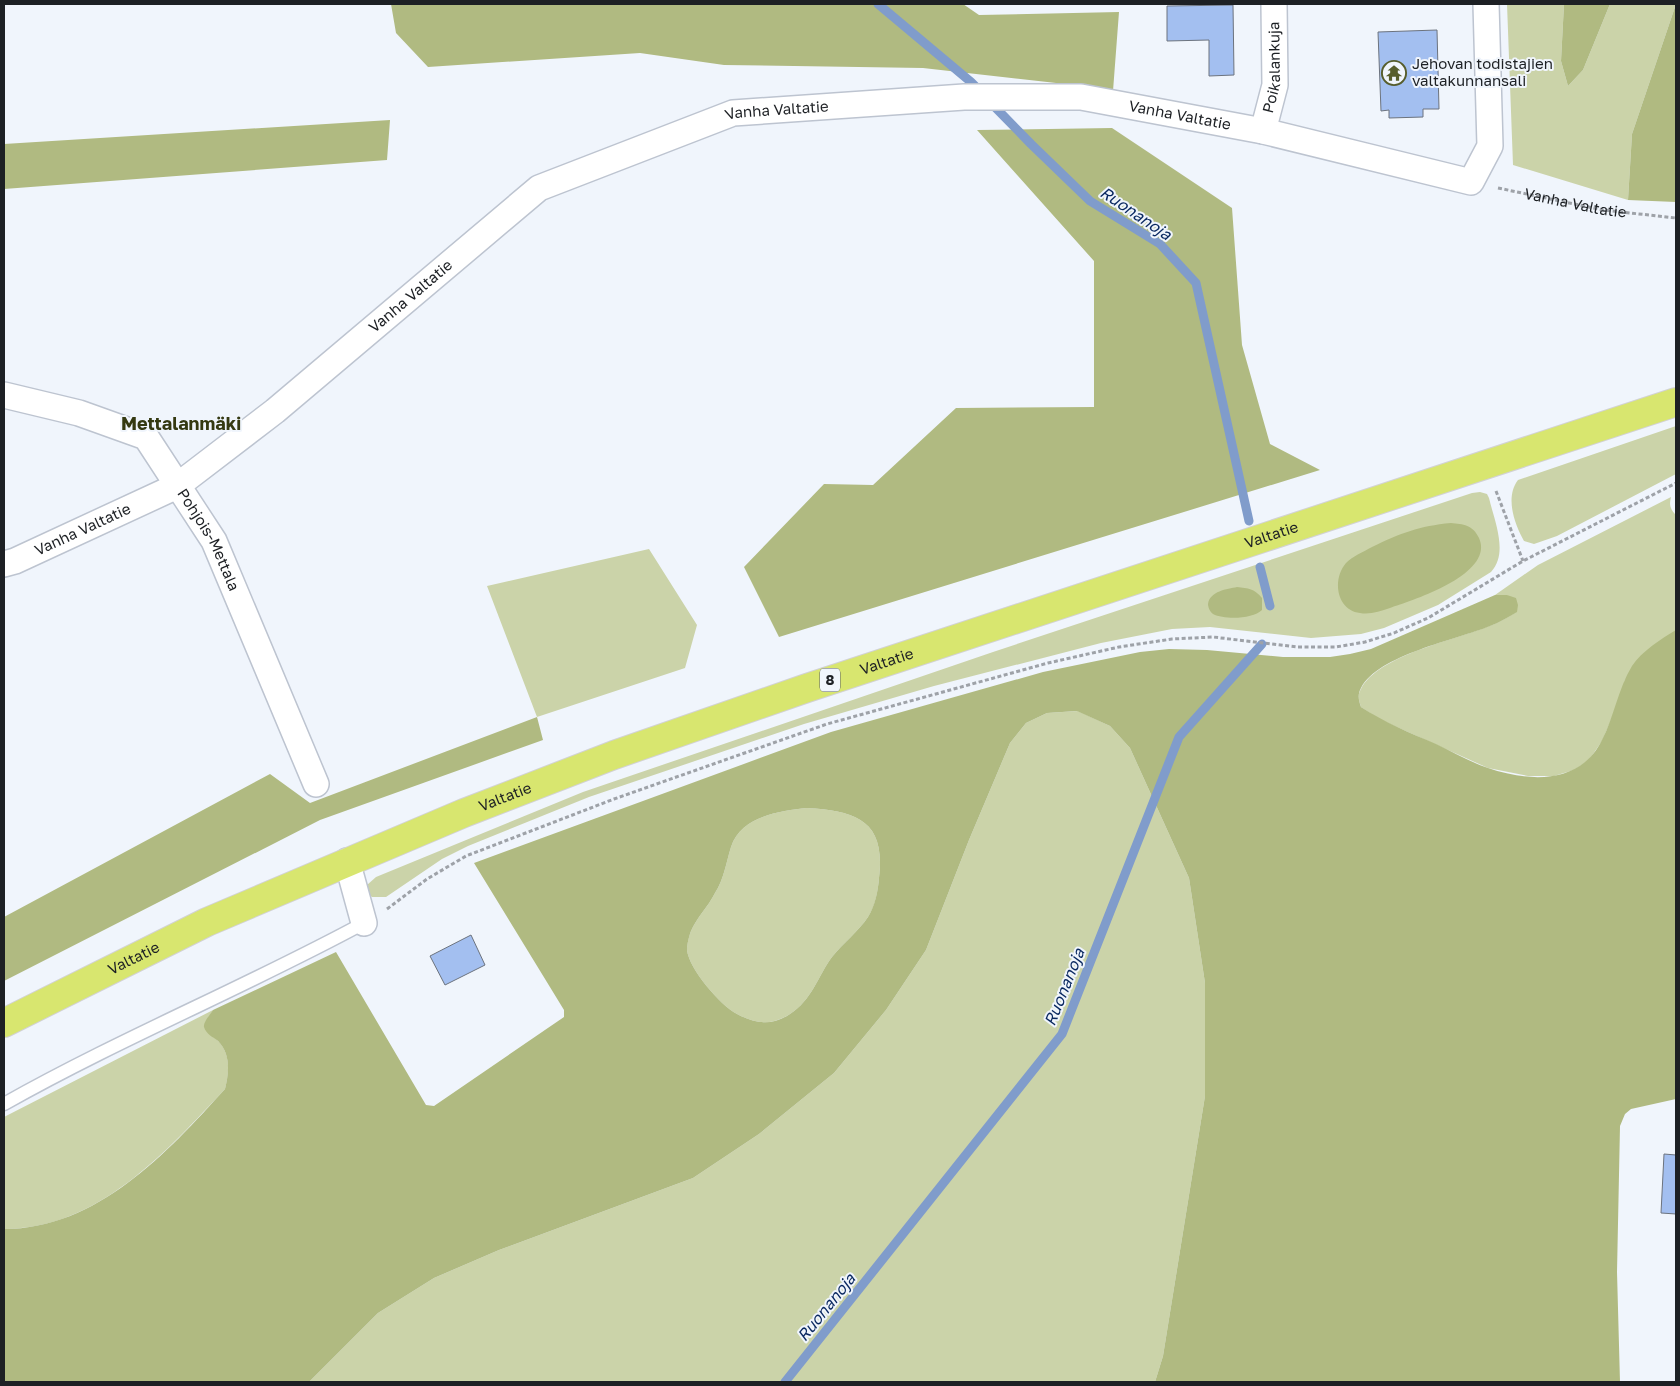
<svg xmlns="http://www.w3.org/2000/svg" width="1680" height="1386" font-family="'Golos Text',sans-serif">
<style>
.green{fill:#cbd3a9}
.forest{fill:#b0ba81;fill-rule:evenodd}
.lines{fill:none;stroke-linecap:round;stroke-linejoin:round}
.stream{stroke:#809ccb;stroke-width:9}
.building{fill:#a3bff0;stroke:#6c737e}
.service-casing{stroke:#bdc4d0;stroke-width:15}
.minor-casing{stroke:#bdc4d0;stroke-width:28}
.trunk-casing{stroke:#d2d2d3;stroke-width:30}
.path{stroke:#9ea2a8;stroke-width:3;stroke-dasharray:4 2.5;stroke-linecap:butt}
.service{stroke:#fff;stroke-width:12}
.minor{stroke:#fff;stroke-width:25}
.trunk{stroke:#d8e66f;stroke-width:28}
.labels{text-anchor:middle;stroke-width:4;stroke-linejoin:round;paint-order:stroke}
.shield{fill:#f0f5fc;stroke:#5c6065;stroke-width:1}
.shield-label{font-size:14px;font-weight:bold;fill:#1d2024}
.poi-label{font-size:15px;fill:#1d2024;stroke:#f0f5fc;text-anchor:start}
.street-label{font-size:15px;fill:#1d2024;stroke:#f0f5fc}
.water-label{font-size:16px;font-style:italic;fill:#08275f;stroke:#f0f5fc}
.quarter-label{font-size:18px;font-weight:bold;fill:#343911;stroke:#f0f5fc}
</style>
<rect width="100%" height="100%" fill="#f0f5fc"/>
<path class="green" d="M1507 4H1564L1561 61 1568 86 1583 70 1610 4H1676L1632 134 1628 200 1513 165Z
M1676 426V474L1557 536 1534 544 1524 541C1514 523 1505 497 1518 480Z
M1480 492 1487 494 1489 498C1494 520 1509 553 1491 572L1438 605 1384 628 1361 634 1311 638 1210 627 1172 629 1101 643 934 686 804 724 589 797 468 846 442 859 386 897H372L368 894 367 885 376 877 583 792 993 652 1472 493Z
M1671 497C1669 505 1670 509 1676 515V630L1625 680 1618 704 1602 741 1589 760 1574 770 1554 776H1528L1488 768 1379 719 1361 707C1359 701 1357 695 1361 689 1378 655 1456 640 1489 626 1499 623 1508 617 1516 612L1507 595H1495L1538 565Z
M649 549 697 625 685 668 537 717 487 586Z
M1078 711 1110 726 1130 748 1189 878 1205 983V1096L1163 1356 1155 1382H309L378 1313 434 1278 499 1250 693 1178 759 1134 834 1073 886 1010 926 950 969 840 1010 743 1026 723 1047 713Z
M807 808C857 811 886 821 879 878 878 891 875 907 868 917 858 932 843 943 832 957 818 976 812 1000 790 1014 771 1026 756 1024 737 1014 720 1005 689 969 687 950 687 944 689 936 691 931 697 917 708 907 715 893 724 879 726 863 731 847 741 816 780 811 807 808Z
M213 1010 205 1023C209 1037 210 1033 219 1042 231 1055 229 1073 225 1089 166 1152 98 1229 4 1229V1117Z"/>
<path class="forest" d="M391 4H963L979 15 1119 12 1113 91 1074 85 923 68 724 65 640 53 428 67 396 33Z
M1564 4H1610L1583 70 1568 86 1561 61Z
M1676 4V202L1628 200 1632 134Z
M390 120 387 160 4 189V144Z
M1112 128 1232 208 1242 345 1270 444 1320 470 779 637 744 567 824 484 873 485 956 408 1094 407V261L977 130Z
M1451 523C1463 524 1473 525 1479 538 1495 574 1414 600 1390 608 1380 611 1370 615 1360 613 1336 610 1332 579 1346 563 1353 556 1363 552 1372 547 1401 533 1419 526 1451 523Z
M1237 587C1248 588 1255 589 1262 598V610C1253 619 1225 620 1213 614 1210 612 1208 607 1208 604 1210 591 1227 589 1237 587Z
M1495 595H1507L1516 598 1518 605 1517 612C1508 617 1499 623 1490 626 1456 640 1378 655 1361 688 1357 695 1359 701 1361 707 1384 722 1410 733 1436 744 1453 752 1470 762 1488 768 1529 782 1580 785 1602 740 1614 717 1618 689 1632 666 1642 651 1661 639 1676 630V1099L1631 1109 1625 1114 1620 1126 1617 1272 1620 1382H1155L1163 1356 1205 1096V983L1189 878 1130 748 1110 726 1077 711 1047 713 1026 723 1010 743 969 840 926 950 886 1010 834 1073 759 1134 693 1178 499 1250 434 1278 378 1313 309 1382H4V1229C97 1229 167 1153 225 1089 229 1073 231 1054 218 1041 213 1037 206 1034 204 1027 203 1022 210 1015 213 1010L336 952 426 1105 434 1106 564 1017V1010L474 863 831 732 1043 672 1140 652 1169 649 1207 650 1283 657H1330L1350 654 1371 649ZM807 808C857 811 886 821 879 878 878 891 875 906 868 917 858 932 843 943 832 957 818 976 812 1000 790 1014 772 1026 756 1024 737 1014 720 1005 689 969 687 950 687 945 689 936 691 931 697 917 708 907 715 893 724 879 726 863 731 847 741 816 780 811 807 808Z
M537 717 543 740 320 820 4 981V917L270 774 310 803Z"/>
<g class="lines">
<path class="stream" d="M878 4 971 82 981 92
M990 102 1031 144 1090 201 1160 244 1196 283 1249 521
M1260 567 1270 606
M785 1382 1062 1034 1179 737 1262 644"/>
</g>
<path class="building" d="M1233 5 1234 75 1209 76V40L1167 41V6Z
M1437 30 1439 109H1423V117L1389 118V110L1381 111 1378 32Z
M471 935 485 965 445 985 430 956Z
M1664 1154 1676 1155V1214L1661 1213Z"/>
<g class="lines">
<defs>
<path id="service" d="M4 1104C121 1038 246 987 364 923"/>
<g id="minor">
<path id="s2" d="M1263 131 1275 85 1274 4"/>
<path id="s3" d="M4 395 79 413 146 437 214 541 316 784"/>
<path id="s4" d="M4 564 15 561 177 486 275 411 539 188 733 113 964 97H1081L1263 131 1471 182 1490 146 1486 4"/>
<path d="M347 861 364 923"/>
</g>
<g id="trunk">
<path id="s5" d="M4 1023 207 922 464 813 614 755 807 688 1676 402"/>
</g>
</defs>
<use href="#service" class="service-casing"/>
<use href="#minor" class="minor-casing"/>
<use href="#trunk" class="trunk-casing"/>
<g class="path">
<path id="s1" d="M1498 188 1603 210 1676 218"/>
<path d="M1496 491 1523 561"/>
<path d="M387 909 427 879 466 856 614 799 827 724 1048 663 1119 647 1172 639 1213 637 1298 647H1336L1365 642 1394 633 1428 618 1523 561 1676 483"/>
</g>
<use href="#service" class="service"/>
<use href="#minor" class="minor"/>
<use href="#trunk" class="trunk"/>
</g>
<defs>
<symbol id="temple-ring" viewBox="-11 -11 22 22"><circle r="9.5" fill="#f0f5fc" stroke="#565d2c" stroke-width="1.5"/><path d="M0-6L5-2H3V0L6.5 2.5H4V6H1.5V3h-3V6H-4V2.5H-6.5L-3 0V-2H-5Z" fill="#565d2c"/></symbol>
</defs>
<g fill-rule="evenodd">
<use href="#temple-ring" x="1380" y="59" width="28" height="28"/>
</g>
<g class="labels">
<rect class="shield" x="820" y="668.5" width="20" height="23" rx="4"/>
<g class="shield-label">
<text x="830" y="685">8</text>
</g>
<g class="poi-label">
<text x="1412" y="69">Jehovan todistajien<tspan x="1412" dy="17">valtakunnansali</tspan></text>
</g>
<g class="street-label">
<text dy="5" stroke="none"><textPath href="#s2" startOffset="65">Poikalankuja</textPath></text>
<text dy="5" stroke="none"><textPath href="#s4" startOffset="911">Vanha Valtatie</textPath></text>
<text dy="5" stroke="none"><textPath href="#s4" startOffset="1316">Vanha Valtatie</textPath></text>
<text dy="5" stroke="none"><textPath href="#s1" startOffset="79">Vanha Valtatie</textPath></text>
<text dy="5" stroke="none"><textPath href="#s4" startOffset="491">Vanha Valtatie</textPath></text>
<text dy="5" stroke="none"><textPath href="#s4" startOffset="86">Vanha Valtatie</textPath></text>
<text dy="5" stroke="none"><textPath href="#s5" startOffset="1360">Valtatie</textPath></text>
<text dy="5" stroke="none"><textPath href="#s3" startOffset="269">Pohjois-Mettala</textPath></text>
<text dy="5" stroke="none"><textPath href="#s5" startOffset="955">Valtatie</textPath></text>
<text dy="5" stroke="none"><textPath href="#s5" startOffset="550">Valtatie</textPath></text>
<text dy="5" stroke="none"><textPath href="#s5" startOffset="145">Valtatie</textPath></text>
</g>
<g class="water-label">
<text transform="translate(1136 213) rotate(34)" y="6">Ruonanoja</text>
<text transform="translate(1064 987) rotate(-68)" y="6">Ruonanoja</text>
<text transform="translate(826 1307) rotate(-51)" y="6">Ruonanoja</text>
</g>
<g class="quarter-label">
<text x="181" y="430">Mettalanmäki</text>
</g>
</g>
<rect width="1680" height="1386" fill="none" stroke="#1d2024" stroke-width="10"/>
</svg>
